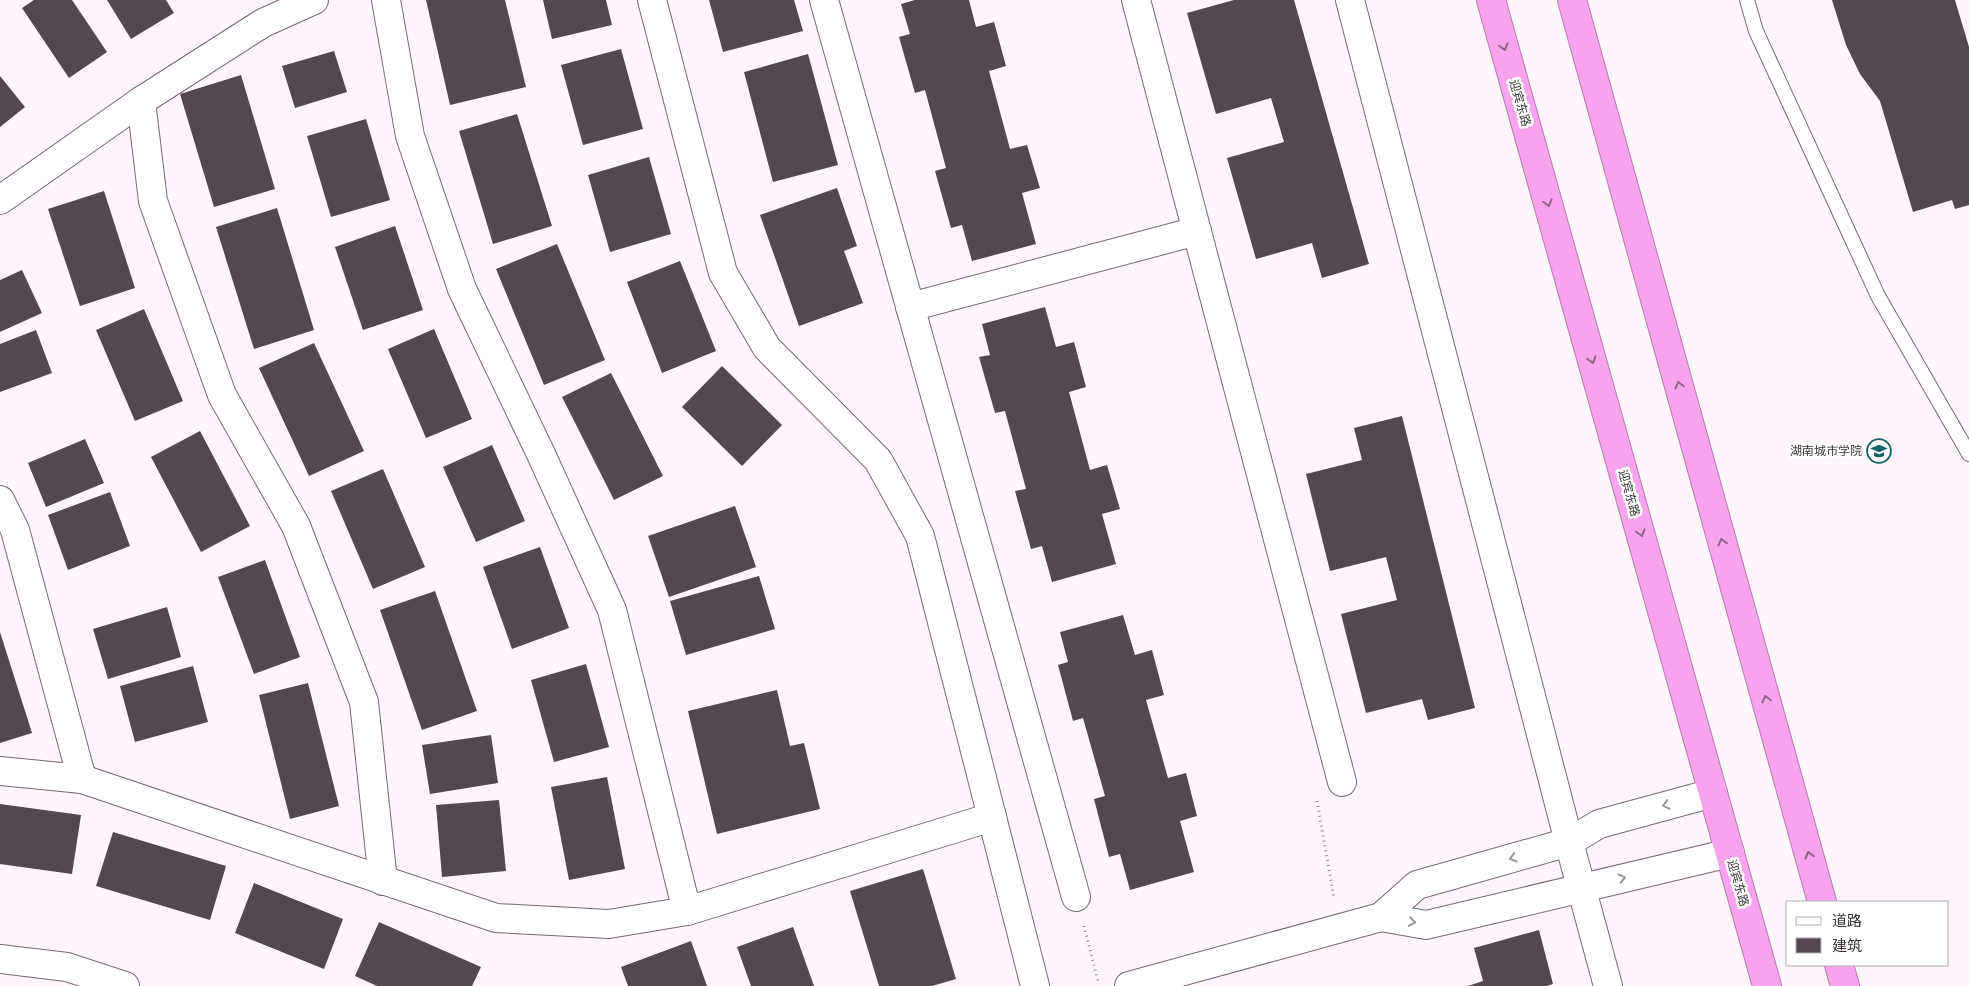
<svg xmlns="http://www.w3.org/2000/svg" width="1969" height="986" font-family="Raleway,'Noto Sans SC',sans-serif">
	<style>
		.building { fill: #534751 }
		.lines { fill: none; stroke-linecap: round; stroke-linejoin: round }
		.lane-casing { stroke: #766973; stroke-width: 16 }
		.street-casing { stroke: #766973; stroke-width: 30 }
		.highway-casing { stroke: #b47cad; stroke-width: 30 }
		.path { stroke: #928b91; stroke-width: 3; stroke-dasharray: 1 4; stroke-linecap: butt }
		.lane { stroke: #fff; stroke-width: 14 }
		.street { stroke: #fff; stroke-width: 28 }
		.highway { stroke: #f7a4ec; stroke-width: 28 }
		.oneway { stroke: #8e6689 }
		.oneway2 { stroke: #9c999c }
		.labels { text-anchor: middle; dominant-baseline: central; stroke-width: 5; stroke-linejoin: round; paint-order: stroke }
		.street-label { font-size: 12px; fill: #393338; stroke: #fff }
		.poi-label { font-size: 12px; fill: #393338; stroke: #fff; text-anchor: end }
	</style>
	<rect width="100%" height="100%" fill="#fff5fd"/>
	<!-- building -->
	<g class="building">
		<path d="M 34,0 L 72,0 L 107,52 L 69,78 L 22,8 Z"/>
		<path d="M 107,0 L 166,0 L 174,13 L 131,39 Z"/>
		<path d="M 426,0 L 505,0 L 526,87 L 450,105 Z"/>
		<path d="M 543,0 L 606,0 L 612,25 L 552,39 Z"/>
		<path d="M 709,0 L 794,0 L 803,31 L 723,52 Z"/>
		<path d="M 915,0 L 969,0 L 976,27 L 994,22 L 1006,66 L 989,71 L 1010,149 L 1027,145 L 1040,188 L 1022,193 L 1036,244 L 972,261 L 962,225 L 951,228 L 935,171 L 946,168 L 925,90 L 915,93 L 899,37 L 910,34 L 901,4 Z"/>
		<path d="M 1234,0 L 1294,0 L 1369,264 L 1322,278 L 1312,243 L 1256,259 L 1227,158 L 1284,142 L 1271,98 L 1216,114 L 1187,13 Z"/>
		<path d="M 1832,0 L 1955,0 L 1969,47 L 1969,205 L 1955,209 L 1952,200 L 1913,212 L 1880,101 L 1860,74 L 1846,45 Z"/>
		<path d="M 621,49 L 643,129 L 583,145 L 561,65 Z"/>
		<path d="M 334,51 L 347,92 L 295,108 L 282,66 Z"/>
		<path d="M 808,54 L 838,165 L 773,182 L 744,72 Z"/>
		<path d="M 241,75 L 275,189 L 214,207 L 180,94 Z"/>
		<path d="M 0,76 L 25,107 L 0,127 Z"/>
		<path d="M 517,114 L 552,226 L 493,244 L 459,131 Z"/>
		<path d="M 366,119 L 390,200 L 331,217 L 307,136 Z"/>
		<path d="M 649,157 L 671,234 L 610,252 L 588,175 Z"/>
		<path d="M 837,188 L 857,246 L 844,251 L 863,303 L 799,326 L 760,215 Z"/>
		<path d="M 104,191 L 135,288 L 80,306 L 48,209 Z"/>
		<path d="M 277,208 L 314,330 L 254,349 L 216,227 Z"/>
		<path d="M 395,226 L 423,310 L 363,330 L 335,247 Z"/>
		<path d="M 557,244 L 605,360 L 544,385 L 496,269 Z"/>
		<path d="M 680,261 L 716,351 L 662,373 L 627,282 Z"/>
		<path d="M 22,270 L 42,313 L 0,332 L 0,280 Z"/>
		<path d="M 1045,307 L 1056,347 L 1074,342 L 1086,387 L 1069,392 L 1090,470 L 1107,465 L 1120,509 L 1102,514 L 1116,564 L 1052,582 L 1042,546 L 1031,549 L 1015,491 L 1026,489 L 1005,411 L 995,413 L 979,357 L 990,355 L 982,324 Z"/>
		<path d="M 144,309 L 183,401 L 135,421 L 96,330 Z"/>
		<path d="M 434,329 L 472,419 L 426,438 L 388,349 Z"/>
		<path d="M 36,330 L 52,373 L 0,392 L 0,344 Z"/>
		<path d="M 314,343 L 364,451 L 309,476 L 259,368 Z"/>
		<path d="M 722,366 L 782,425 L 742,466 L 682,407 Z"/>
		<path d="M 611,373 L 663,476 L 614,500 L 562,397 Z"/>
		<path d="M 1402,416 L 1475,708 L 1428,720 L 1422,699 L 1366,713 L 1341,614 L 1397,600 L 1386,557 L 1330,571 L 1306,474 L 1362,460 L 1354,428 Z"/>
		<path d="M 200,431 L 250,526 L 201,552 L 151,457 Z"/>
		<path d="M 85,439 L 104,483 L 46,507 L 28,463 Z"/>
		<path d="M 492,445 L 525,521 L 476,542 L 443,467 Z"/>
		<path d="M 383,469 L 425,567 L 373,589 L 331,491 Z"/>
		<path d="M 110,492 L 130,546 L 68,570 L 48,515 Z"/>
		<path d="M 735,506 L 756,567 L 669,597 L 648,536 Z"/>
		<path d="M 540,547 L 569,628 L 512,649 L 483,567 Z"/>
		<path d="M 265,560 L 300,657 L 254,674 L 218,577 Z"/>
		<path d="M 759,576 L 775,629 L 686,655 L 670,601 Z"/>
		<path d="M 435,591 L 477,711 L 422,730 L 380,610 Z"/>
		<path d="M 167,607 L 181,657 L 108,679 L 93,629 Z"/>
		<path d="M 1123,615 L 1135,655 L 1152,650 L 1164,695 L 1146,700 L 1168,778 L 1186,773 L 1197,816 L 1180,821 L 1194,872 L 1130,890 L 1120,854 L 1109,857 L 1094,799 L 1105,796 L 1083,718 L 1073,721 L 1058,665 L 1068,662 L 1060,632 Z"/>
		<path d="M 0,632 L 32,733 L 0,743 Z"/>
		<path d="M 586,664 L 609,747 L 554,762 L 531,680 Z"/>
		<path d="M 193,666 L 208,722 L 135,742 L 120,686 Z"/>
		<path d="M 308,683 L 339,806 L 290,819 L 259,695 Z"/>
		<path d="M 777,690 L 790,746 L 804,743 L 820,809 L 717,834 L 688,711 Z"/>
		<path d="M 491,735 L 498,783 L 430,794 L 422,745 Z"/>
		<path d="M 607,777 L 625,869 L 569,880 L 551,787 Z"/>
		<path d="M 499,800 L 506,871 L 442,877 L 436,805 Z"/>
		<path d="M 0,804 L 81,815 L 72,874 L 0,864 Z"/>
		<path d="M 113,832 L 226,866 L 210,920 L 96,886 Z"/>
		<path d="M 923,869 L 956,979 L 932,986 L 879,986 L 850,891 Z"/>
		<path d="M 254,883 L 343,919 L 324,969 L 235,933 Z"/>
		<path d="M 379,922 L 481,967 L 472,986 L 377,986 L 355,976 Z"/>
		<path d="M 793,927 L 814,986 L 751,986 L 737,947 Z"/>
		<path d="M 1539,930 L 1553,984 L 1547,986 L 1468,986 L 1483,981 L 1474,948 Z"/>
		<path d="M 691,941 L 707,986 L 628,986 L 621,967 Z"/>
	</g>
	<g class="lines">
		<!-- lane casing -->
		<g class="lane-casing">
			<path id="lane" d="M 1747,0 L 1756,31 L 1878,296 L 1969,454"/>
		</g>
		<!-- street casing -->
		<g class="street-casing">
			<g id="street">
				<path d="M 386,0 L 410,136 L 462,289 L 540,452 L 612,610 L 687,911"/>
				<path d="M 824,0 L 1076,897"/>
				<path d="M 1136,0 L 1342,782"/>
				<path d="M 1350,0 L 1569,842 L 1608,986"/>
				<path d="M 141,101 L 153,201 L 222,395 L 296,526 L 364,702 L 383,881"/>
				<path d="M 0,200 L 141,101 L 263,23 L 314,0"/>
				<path d="M 910,307 L 1197,231"/>
				<path d="M 0,500 L 15,530 L 82,779"/>
				<path d="M 0,771 L 82,779 L 496,918 L 609,924 L 687,911 L 992,817 L 920,536 L 878,460 L 767,348 L 723,273 L 652,0"/>
				<path d="M 1713,793 L 1599,824 L 1569,842 L 1417,885 L 1381,917 L 1426,925 L 1730,853"/>
				<path d="M 992,817 L 1035,986"/>
				<path d="M 0,959 L 67,967 L 125,986"/>
				<path d="M 1129,986 L 1381,917"/>
			</g>
		</g>
		<!-- highway casing -->
		<g class="highway-casing">
			<g id="highway">
				<path d="M 1491,0 L 1767,986"/>
				<path d="M 1572,0 L 1822,902"/>
				<path d="M 1839,965 L 1845,986"/>
			</g>
		</g>
		<!-- path -->
		<g class="path">
			<path d="M 1317,801 L 1334,898"/>
			<path d="M 1084,926 L 1098,981"/>
		</g>
		<!-- lane -->
		<use href="#lane" class="lane"/>
		<!-- street -->
		<use href="#street" class="street"/>
		<!-- highway -->
		<use href="#highway" class="highway"/>
	</g>
	<!-- one-way arrows -->
	<defs><path id="oneway-chevron" d="M-2-3.5L2.5 0L-2 3.5" fill="none" stroke-width="1.6" stroke-linecap="round" stroke-linejoin="round" transform="scale(1.25)"/></defs>
	<g class="oneway">
		<use href="#oneway-chevron" transform="translate(1504 47) rotate(74)"/>
		<use href="#oneway-chevron" transform="translate(1548 203) rotate(74)"/>
		<use href="#oneway-chevron" transform="translate(1592 360) rotate(74)"/>
		<use href="#oneway-chevron" transform="translate(1679 385) rotate(-105)"/>
		<use href="#oneway-chevron" transform="translate(1641 533) rotate(74)"/>
		<use href="#oneway-chevron" transform="translate(1722 542) rotate(-105)"/>
		<use href="#oneway-chevron" transform="translate(1766 699) rotate(-105)"/>
		<use href="#oneway-chevron" transform="translate(1809 855) rotate(-105)"/>
	</g>
	<g class="oneway2">
		<use href="#oneway-chevron" transform="translate(1666 805) rotate(165)"/>
		<use href="#oneway-chevron" transform="translate(1513 858) rotate(164)"/>
		<use href="#oneway-chevron" transform="translate(1622 878) rotate(-13)"/>
		<use href="#oneway-chevron" transform="translate(1412 922) rotate(10)"/>
	</g>
	<!-- icons -->
	<defs>
		<g id="university-ring" transform="scale(1.25)"><circle r="9.5" fill="#fff" stroke="#156469" stroke-width="1.5"/><path d="M0-5L7-2L0 1L-7-2ZM-4 1L0 2.5L4 1V4Q0 6-4 4Z" fill="#156469"/></g>
	</defs>
	<g fill-rule="evenodd">
		<use href="#university-ring" x="1879" y="451"/>
	</g>
	<g class="labels">
		<!-- street labels -->
		<g class="street-label">
			<text transform="translate(1520 103) rotate(74)">迎宾东路</text>
			<text transform="translate(1629 493) rotate(74)">迎宾东路</text>
			<text transform="translate(1738 883) rotate(74)">迎宾东路</text>
		</g>
		<!-- poi labels -->
		<g class="poi-label">
			<text x="1862" y="451">湖南城市学院</text>
		</g>
	</g>
	<!-- legend -->
	<rect x="1786" y="901" width="162" height="65" fill="#ffffff" stroke="#b0adaf"/>
	<rect x="1796" y="917" width="25" height="8" fill="#ffffff" stroke="#b0adaf"/>
	<text x="1832" y="926" font-size="15" fill="#393338">道路</text>
	<rect x="1796" y="938" width="25" height="15" fill="#534751" stroke="#b0adaf"/>
	<text x="1832" y="951" font-size="15" fill="#393338">建筑</text>
</svg>
